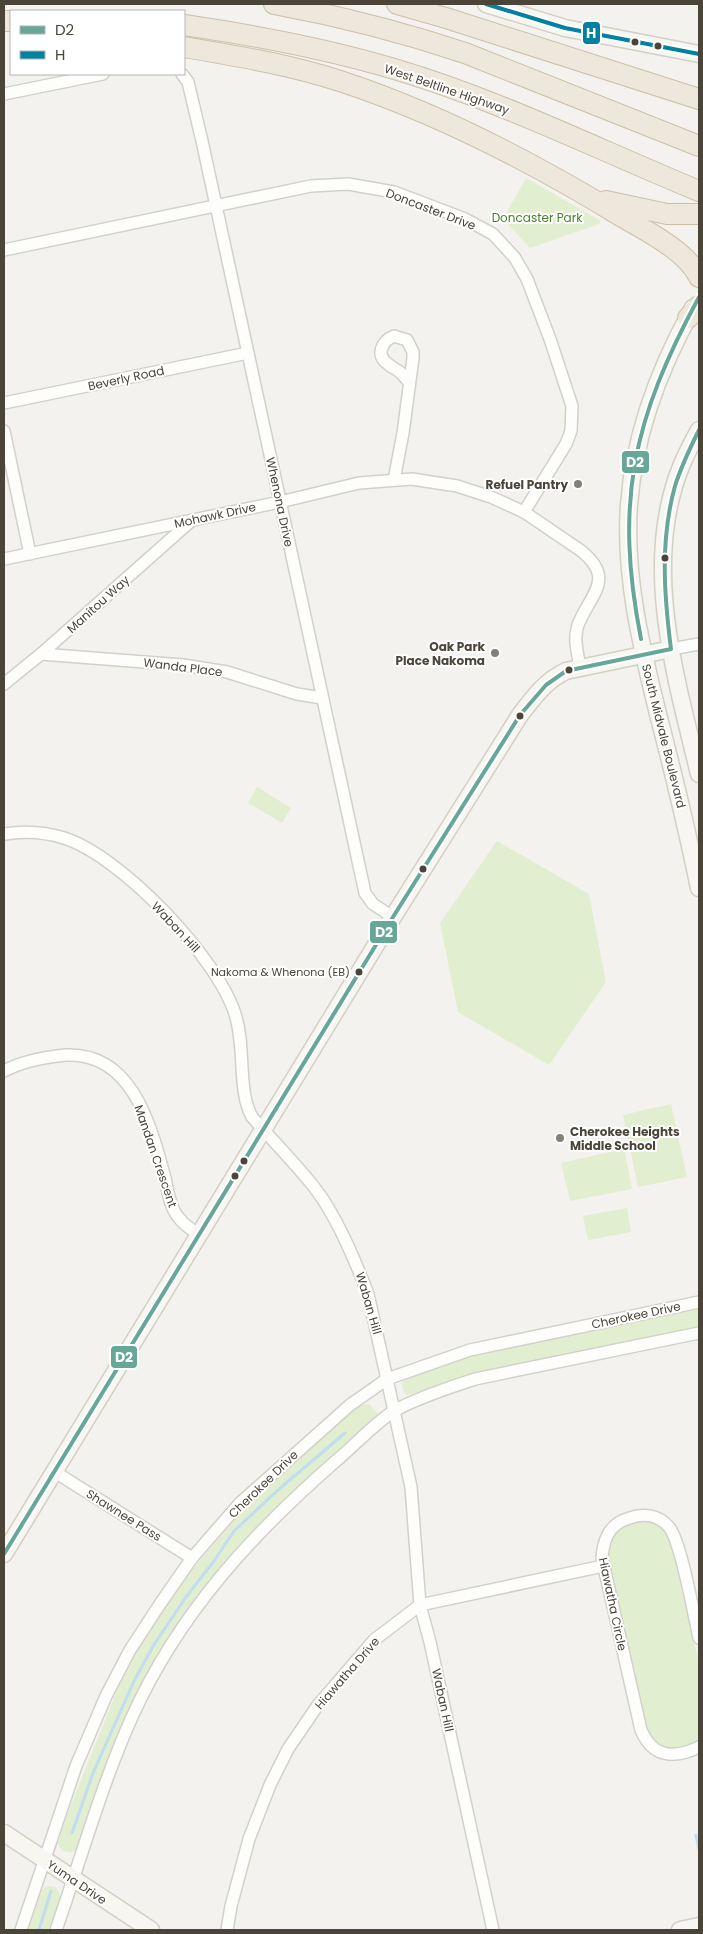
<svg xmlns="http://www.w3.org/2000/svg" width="703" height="1934" font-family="Poppins,sans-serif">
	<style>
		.green { fill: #e1eecf }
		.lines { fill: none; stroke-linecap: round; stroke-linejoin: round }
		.stream { stroke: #c0ddf1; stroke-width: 3 }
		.street-casing { stroke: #d2d0cb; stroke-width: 14 }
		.secondary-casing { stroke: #d3cfc5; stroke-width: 19 }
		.highway-casing { stroke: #ccbfa9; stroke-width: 22 }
		.street { stroke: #fdfdfc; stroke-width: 11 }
		.secondary { stroke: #f7f6f1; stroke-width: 16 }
		.highway { stroke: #ede8db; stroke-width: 20 }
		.bus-1-casing { stroke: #fff; stroke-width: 8 }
		.bus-2-casing { stroke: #fff; stroke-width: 8 }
		.bus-1 { stroke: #67a797; stroke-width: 4 }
		.bus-2 { stroke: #0381a1; stroke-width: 4 }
		.bus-dot { fill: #4b4439; stroke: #fff; stroke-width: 2 }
		.poi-dot { fill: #868178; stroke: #fff; stroke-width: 2 }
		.labels { text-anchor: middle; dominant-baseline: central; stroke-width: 4; stroke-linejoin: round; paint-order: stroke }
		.bus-label { font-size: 11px; fill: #4b4439; stroke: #fff; text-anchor: end }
		.street-label { font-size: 12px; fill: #4b4439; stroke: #fff }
		.park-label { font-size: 12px; fill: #4a7f2a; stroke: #fff }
		.poi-label { font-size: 12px; font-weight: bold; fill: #4b4439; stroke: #fff; text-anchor: end }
		.line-badge { stroke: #fff; stroke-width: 2 }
		.badge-label { font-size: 14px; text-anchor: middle; font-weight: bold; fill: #fff }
	</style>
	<rect width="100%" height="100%" fill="#f4f2ee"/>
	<!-- green -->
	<g class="green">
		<path d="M 526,178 L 601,221 L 599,224 L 530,248 L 503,219 Z"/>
		<path d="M 257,787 L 291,808 L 282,823 L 248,803 Z"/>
		<path d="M 497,841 L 589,894 L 606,982 L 549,1065 L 458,1012 L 440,923 Z"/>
		<path d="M 671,1104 L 687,1177 L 638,1187 L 623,1115 Z"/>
		<path d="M 624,1149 L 632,1189 L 570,1201 L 561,1163 Z"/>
		<path d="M 627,1208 L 631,1232 L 588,1240 L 583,1216 Z"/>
		<path d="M 699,1309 L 699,1329 L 407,1395 C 399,1387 401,1380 410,1374 L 477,1355 Z"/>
		<path d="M 369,1404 L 378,1413 L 374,1421 L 264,1522 L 167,1646 L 80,1847 C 73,1853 70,1853 61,1850 L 58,1843 L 65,1820 L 117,1690 L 138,1650 L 163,1609 L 193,1569 L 243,1509 L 357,1406 Z"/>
		<path d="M 645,1520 L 660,1525 L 669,1537 L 699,1663 L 699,1740 C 680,1756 656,1751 647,1728 L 607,1558 C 611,1534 620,1522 645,1520 Z"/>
		<path d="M 48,1886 L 55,1887 C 67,1899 56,1916 51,1930 L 28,1930 L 42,1890 Z"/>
	</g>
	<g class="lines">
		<!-- stream -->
		<g class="stream">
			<path d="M 72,1833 L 93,1773 L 135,1679 L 155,1643 L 186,1597 L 214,1561 L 234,1531 L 278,1490 L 345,1433"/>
			<path d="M 696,1835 L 699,1849"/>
			<path d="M 39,1930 L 51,1891"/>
		</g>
		<!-- street casing -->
		<g class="street-casing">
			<g id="street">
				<path d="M 182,74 L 188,82 L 202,141 L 365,893 L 373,904 L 393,917"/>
				<path d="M 4,94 L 103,74"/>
				<path d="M 4,250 L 311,186 L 348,184 L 394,192 L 465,219 L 493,234 L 515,258 L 527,279 L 550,339 L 572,406 L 571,431 L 566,444 L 524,512"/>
				<path d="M 4,403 L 248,353"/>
				<path d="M 4,431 L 30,554"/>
				<path d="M 394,480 L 403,433 L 413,358 L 413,352 L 407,340 L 394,336 C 382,341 375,355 388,364 C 392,368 397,369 401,373 C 404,376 407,379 409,383"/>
				<path d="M 4,559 L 280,502 L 359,483 L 412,479 L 457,486 L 491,497 L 524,512 L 580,550 C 617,579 590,594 578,625 C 573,639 578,654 580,668"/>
				<path d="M 671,649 L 699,644"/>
				<path d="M 41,654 L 183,665 L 227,672 L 297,694 L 322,698"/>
				<path d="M 4,684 L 41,654 L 191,521"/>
				<path d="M 4,834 C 23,831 45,832 64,838 C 121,856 217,957 235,1014 C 246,1047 237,1090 252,1117 C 273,1141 295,1163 314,1187 C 337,1216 355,1260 368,1294 L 411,1487 L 420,1605 L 430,1642 L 493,1930"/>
				<path d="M 4,1071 C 23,1061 44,1057 66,1055 C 133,1052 151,1127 165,1178 C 168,1191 170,1208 179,1218 C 184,1225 192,1230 199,1235"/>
				<path d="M 55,1472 L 192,1558"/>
				<path d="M 699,1638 C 694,1616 681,1541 669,1527 C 658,1514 642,1513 627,1519 C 609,1524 603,1542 602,1558 L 641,1730 C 653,1758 674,1759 699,1747"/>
				<path d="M 21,1930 L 76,1766 L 106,1696 L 130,1650 L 160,1604 L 192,1558 L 240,1503 L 350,1405 L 387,1379 L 470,1350 L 699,1302"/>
				<path d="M 56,1930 C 81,1859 101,1786 132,1717 C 179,1613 252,1534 337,1460 C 354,1446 376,1422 394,1411 C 416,1398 451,1387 475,1379 L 699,1333"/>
				<path d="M 227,1930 L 231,1906 L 249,1839 L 270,1785 L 288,1749 L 318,1705 L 374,1640 L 420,1605 L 603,1566"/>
			</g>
		</g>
		<!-- secondary casing -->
		<g class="secondary-casing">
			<g id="secondary">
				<path d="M 486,4 L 565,28 L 699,54"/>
				<path d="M 693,308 C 660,367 634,436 629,505 C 624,576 641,645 658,714 C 673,772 687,829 699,888"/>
				<path d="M 699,430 C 693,441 687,452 682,464 C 641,563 675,674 699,774"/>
				<path d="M 4,1554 L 393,917 L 520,715 C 534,697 545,681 566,671 L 671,649"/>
				<path d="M 4,1833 L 151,1930"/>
				<path d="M 680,1930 L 699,1926"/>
			</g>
		</g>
		<!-- highway casing -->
		<g class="highway-casing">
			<g id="highway">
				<path d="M 274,4 C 339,16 402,32 465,53 L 699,146"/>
				<path d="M 397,4 L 446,18 L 699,99"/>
				<path d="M 4,21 L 11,21"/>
				<path d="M 184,25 C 253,35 323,48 391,68 C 497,99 597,149 699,191"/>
				<path d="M 184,47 C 237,56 292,65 343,82 C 440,114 532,162 619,215 C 644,230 686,250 699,277"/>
				<path d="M 606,201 L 667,214 L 699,214"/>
				<path d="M 688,318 L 699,306"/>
			</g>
		</g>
		<!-- street -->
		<use href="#street" class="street"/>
		<!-- secondary -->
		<use href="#secondary" class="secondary"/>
		<!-- highway -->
		<use href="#highway" class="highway"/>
		<!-- bus-1 casing -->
		<g class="bus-1-casing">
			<g id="bus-1">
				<path d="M 641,639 C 614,502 633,419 699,297"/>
				<path d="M 4,1554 L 393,917 L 520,715 L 546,685 L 566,671 L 671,649 C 664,594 660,540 675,486 C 681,467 690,448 699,430"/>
			</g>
		</g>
		<!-- bus-2 casing -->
		<g class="bus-2-casing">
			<path id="bus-2" d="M 486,4 L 565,28 L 699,54"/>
		</g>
		<!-- bus-1 -->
		<use href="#bus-1" class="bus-1"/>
		<!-- bus-2 -->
		<use href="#bus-2" class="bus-2"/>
	</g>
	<!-- markers -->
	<g class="bus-dot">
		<circle cx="635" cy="42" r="4.5"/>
		<circle cx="658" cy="46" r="4.5"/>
		<circle cx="665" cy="558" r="4.5"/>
		<circle cx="569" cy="670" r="4.5"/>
		<circle cx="520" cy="716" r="4.5"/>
		<circle cx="423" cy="869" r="4.5"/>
		<circle cx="359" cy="972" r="4.5"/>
		<circle cx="244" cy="1161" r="4.5"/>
		<circle cx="235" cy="1176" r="4.5"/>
	</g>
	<g class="poi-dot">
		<circle cx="578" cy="484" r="5"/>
		<circle cx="495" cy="653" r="5"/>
		<circle cx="560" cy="1138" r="5"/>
	</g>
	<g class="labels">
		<!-- bus labels -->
		<g class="bus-label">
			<text x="350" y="972">Nakoma &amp; Whenona (EB)</text>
		</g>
		<!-- street labels -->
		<g class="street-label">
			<text transform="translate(447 89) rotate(19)">West Beltline Highway</text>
			<text transform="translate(431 209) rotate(21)">Doncaster Drive</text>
			<text transform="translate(126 378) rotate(-12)">Beverly Road</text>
			<text transform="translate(280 502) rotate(78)">Whenona Drive</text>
			<text transform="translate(215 515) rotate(-12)">Mohawk Drive</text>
			<text transform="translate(98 604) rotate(-42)">Manitou Way</text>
			<text transform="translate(183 667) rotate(7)">Wanda Place</text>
			<text transform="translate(664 736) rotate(76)">South Midvale Boulevard</text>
			<text transform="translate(176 927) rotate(47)">Waban Hill</text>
			<text transform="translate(156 1156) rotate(71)">Mandan Crescent</text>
			<text transform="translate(369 1303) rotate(74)">Waban Hill</text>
			<text transform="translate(636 1315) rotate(-12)">Cherokee Drive</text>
			<text transform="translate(263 1484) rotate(-44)">Cherokee Drive</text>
			<text transform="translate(124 1515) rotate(32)">Shawnee Pass</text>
			<text transform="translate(613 1604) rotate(78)">Hiawatha Circle</text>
			<text transform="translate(347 1673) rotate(-49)">Hiawatha Drive</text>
			<text transform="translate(443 1700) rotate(78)">Waban Hill</text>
			<text transform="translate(77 1882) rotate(34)">Yuma Drive</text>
		</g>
		<!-- park labels -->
		<g class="park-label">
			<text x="537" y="217">Doncaster Park</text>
		</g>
		<!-- poi labels -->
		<g class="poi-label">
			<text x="568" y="484">Refuel Pantry</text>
			<text x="485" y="646">Oak Park<tspan x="485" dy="14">Place Nakoma</tspan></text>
			<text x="570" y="1131" text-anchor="start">Cherokee Heights<tspan x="570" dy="14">Middle School</tspan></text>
		</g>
	</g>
	<g class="line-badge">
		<rect x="582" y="21" width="19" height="24" rx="5" fill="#0381a1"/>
		<rect x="621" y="450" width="29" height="24" rx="5" fill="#67a797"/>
		<rect x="369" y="920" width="29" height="24" rx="5" fill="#67a797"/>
		<rect x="110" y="1345" width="28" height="24" rx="5" fill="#67a797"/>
	</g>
	<g class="badge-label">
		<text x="591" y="38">H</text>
		<text x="635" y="467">D2</text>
		<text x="384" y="937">D2</text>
		<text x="124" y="1362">D2</text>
	</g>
	<!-- border -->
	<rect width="703" height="1934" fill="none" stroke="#4b4439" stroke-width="10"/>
	<!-- legend -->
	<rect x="10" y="10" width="175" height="65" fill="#ffffff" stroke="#b7b4b0"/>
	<rect x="20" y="26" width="25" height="8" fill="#67a797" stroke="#b7b4b0"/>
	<text x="55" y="35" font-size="15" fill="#4b4439">D2</text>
	<rect x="20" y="51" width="25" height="8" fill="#0381a1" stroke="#b7b4b0"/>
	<text x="55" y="60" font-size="15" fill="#4b4439">H</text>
</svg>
